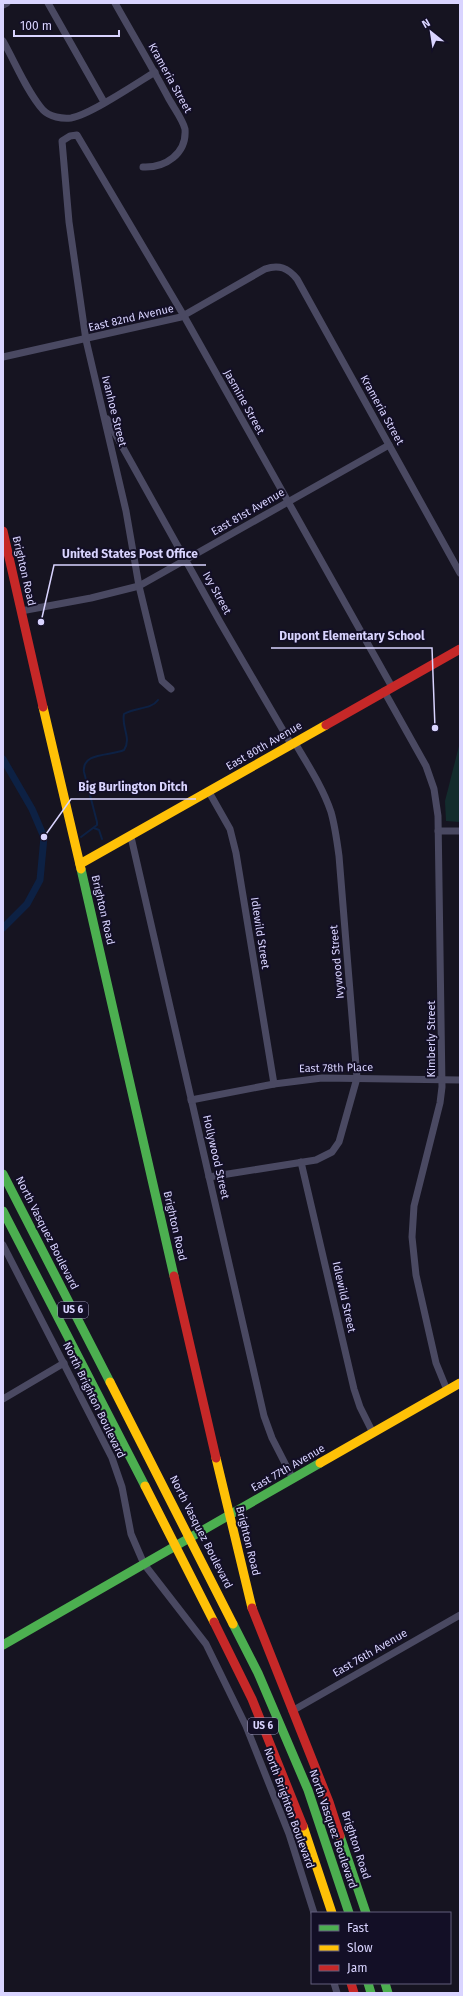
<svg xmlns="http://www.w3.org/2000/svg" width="463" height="1996" font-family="'Fira Sans',sans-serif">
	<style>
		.green { fill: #132c2d }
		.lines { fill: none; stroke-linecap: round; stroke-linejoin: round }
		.stream { stroke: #0d2144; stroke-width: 2 }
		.canal { stroke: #0d2144; stroke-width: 7 }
		.street { stroke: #4a4962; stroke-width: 7 }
		.fast { stroke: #4caf50; stroke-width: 9 }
		.slow { stroke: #ffc107; stroke-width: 9 }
		.jam { stroke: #c62828; stroke-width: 9 }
		.labels { text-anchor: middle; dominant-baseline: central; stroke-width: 4; stroke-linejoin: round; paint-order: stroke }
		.shield { fill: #130f26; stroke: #9e99be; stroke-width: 1 }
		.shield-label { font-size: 10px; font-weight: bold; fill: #d9d4ff }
		.street-label { font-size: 11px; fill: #d9d4ff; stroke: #130f26 }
		.leader { fill: none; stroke: #d9d4ff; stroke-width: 1.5 }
		.callout-dot { fill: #d9d4ff; stroke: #130f26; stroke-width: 1.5 }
		.callout-label { font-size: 12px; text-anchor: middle; font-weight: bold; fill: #d9d4ff; stroke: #130f26; stroke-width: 4; stroke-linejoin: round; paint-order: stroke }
	</style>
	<rect width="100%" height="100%" fill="#161421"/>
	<!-- green -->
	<path class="green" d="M 459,746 L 460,822 L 446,821 L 445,801 Z"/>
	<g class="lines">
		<!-- stream -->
		<g class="stream">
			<path d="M 94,828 L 99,830 L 102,839"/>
			<path d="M 81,837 L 97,825 L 97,822 L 84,772 C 81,752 111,756 124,750 C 132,738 121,727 124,714 C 135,707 151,710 158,700"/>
		</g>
		<!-- canal -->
		<path class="canal" d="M 3,759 L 32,809 L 44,837 L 40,880 L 27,904 L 3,928"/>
		<!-- street -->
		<g class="street">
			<path d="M 48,3 L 104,102"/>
			<path d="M 115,3 C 133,35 152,67 169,99 C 174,108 183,120 185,129 C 187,154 165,168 143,167"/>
			<path d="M 3,5 L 7,3"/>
			<path d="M 3,41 C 15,62 27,92 43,110 C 50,117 62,119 71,118 C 90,115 137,83 155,72"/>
			<path d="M 3,357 L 181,317 L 265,269 C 279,264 288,268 297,279 L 460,573"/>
			<path d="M 107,419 L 220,622 L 291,744"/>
			<path d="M 21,611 L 91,598 L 139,586 L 389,445"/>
			<path d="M 171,689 L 162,681 L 139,586 L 126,511 L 86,340 L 69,222 L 62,141 L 70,136 L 77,135 L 184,316 L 392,687"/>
			<path d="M 384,691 L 426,766 L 434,789 L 438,816 L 442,1087 L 440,1103 L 414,1206 L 412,1237 L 416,1275 L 436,1363 L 447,1390"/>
			<path d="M 209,792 L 230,829 L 236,853 L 274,1084"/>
			<path d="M 438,831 L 460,831"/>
			<path d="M 131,837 L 264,1416 L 272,1438 L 293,1479"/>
			<path d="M 191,1100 L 274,1084 L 322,1078 L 460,1080"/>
			<path d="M 301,1162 L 354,1389 L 360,1407 L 373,1433"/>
			<path d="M 209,1177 L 316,1160 L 332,1152 L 339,1142 L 357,1078 L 339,856 C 337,841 335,826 331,812 C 323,788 308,765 295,743"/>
			<path d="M 3,1245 L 112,1458 L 122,1487 L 131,1534 L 144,1564 L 206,1644 L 246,1726 L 289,1834 L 314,1913"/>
			<path d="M 3,1399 L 64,1363"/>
			<path d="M 292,1711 L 460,1615"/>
			<path d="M 334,1983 L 337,1993"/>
		</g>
		<!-- fast -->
		<g class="fast">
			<path d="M 81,869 L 174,1276"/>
			<path d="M 3,1174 L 110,1382"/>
			<path d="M 3,1211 L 145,1486"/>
			<path d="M 233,1624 L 258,1673 L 308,1790 L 349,1913"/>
			<path d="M 3,1645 L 320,1463"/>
			<path d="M 340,1836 L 366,1913"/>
			<path d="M 368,1983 L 371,1993"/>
			<path d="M 385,1983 L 388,1993"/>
		</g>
		<!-- slow -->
		<g class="slow">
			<path d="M 43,707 L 81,869"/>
			<path d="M 80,864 L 326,725"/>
			<path d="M 110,1382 L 233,1624"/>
			<path d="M 216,1458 L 252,1608"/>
			<path d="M 320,1463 L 460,1383"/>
			<path d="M 145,1486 L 214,1622"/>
			<path d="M 303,1826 L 332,1913"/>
		</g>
		<!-- jam -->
		<g class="jam">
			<path d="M 3,531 L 43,707"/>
			<path d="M 326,725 L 460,649"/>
			<path d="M 174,1276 L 216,1458"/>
			<path d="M 252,1608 L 329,1802 L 340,1836"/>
			<path d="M 214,1622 L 252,1699 L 303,1826"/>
			<path d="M 351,1983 L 354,1993"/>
		</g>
	</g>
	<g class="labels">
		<!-- shield labels -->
		<g class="shield">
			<rect x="58" y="1302" width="30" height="16" rx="3"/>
			<rect x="248" y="1718" width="30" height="16" rx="3"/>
		</g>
		<g class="shield-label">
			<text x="73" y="1310">US 6</text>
			<text x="263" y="1726">US 6</text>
		</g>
		<!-- street labels -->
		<g class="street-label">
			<text transform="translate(170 78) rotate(61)">Krameria Street</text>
			<text transform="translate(131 318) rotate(-13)">East 82nd Avenue</text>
			<text transform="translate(244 402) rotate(61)">Jasmine Street</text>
			<text transform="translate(382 410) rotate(61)">Krameria Street</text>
			<text transform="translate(114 411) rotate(76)">Ivanhoe Street</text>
			<text transform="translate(248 512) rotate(-30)">East 81st Avenue</text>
			<text transform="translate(24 571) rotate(77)">Brighton Road</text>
			<text transform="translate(217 593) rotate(61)">Ivy Street</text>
			<text transform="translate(264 746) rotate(-30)">East 80th Avenue</text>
			<text transform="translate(103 910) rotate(77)">Brighton Road</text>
			<text transform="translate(260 933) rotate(81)">Idlewild Street</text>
			<text transform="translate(337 962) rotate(-95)">Ivywood Street</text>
			<text transform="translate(431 1039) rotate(-90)">Kimberly Street</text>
			<text transform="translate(336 1068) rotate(-1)">East 78th Place</text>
			<text transform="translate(216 1157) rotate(77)">Hollywood Street</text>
			<text transform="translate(175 1226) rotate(77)">Brighton Road</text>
			<text transform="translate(47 1233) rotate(63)">North Vasquez Boulevard</text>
			<text transform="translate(344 1297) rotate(77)">Idlewild Street</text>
			<text transform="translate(94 1400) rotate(64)">North Brighton Boulevard</text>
			<text transform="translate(288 1468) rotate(-30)">East 77th Avenue</text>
			<text transform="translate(201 1532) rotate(63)">North Vasquez Boulevard</text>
			<text transform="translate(248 1541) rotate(76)">Brighton Road</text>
			<text transform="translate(370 1653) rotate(-30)">East 76th Avenue</text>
			<text transform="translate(289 1808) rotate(70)">North Brighton Boulevard</text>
			<text transform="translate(333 1829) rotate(71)">North Vasquez Boulevard</text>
			<text transform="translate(356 1845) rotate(72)">Brighton Road</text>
		</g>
	</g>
	<!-- callouts -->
	<path class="leader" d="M41 622L54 565H206M435 728L432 648H271M44 837L71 799H196"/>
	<g class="callout-dot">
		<circle cx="41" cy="622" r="4"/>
		<circle cx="435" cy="728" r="4"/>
		<circle cx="44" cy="837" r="4"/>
	</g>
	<g class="callout-label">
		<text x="130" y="558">United States Post Office</text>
		<text x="352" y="640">Dupont Elementary School</text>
		<text x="133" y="791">Big Burlington Ditch</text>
	</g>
	<!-- border -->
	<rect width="463" height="1996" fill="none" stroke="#d9d4ff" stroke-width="8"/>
	<!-- legend -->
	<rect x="311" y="1912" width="140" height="72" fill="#130f26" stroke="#625e7d"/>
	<rect x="319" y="1925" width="20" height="6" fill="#4caf50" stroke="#625e7d"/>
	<text x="347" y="1932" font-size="12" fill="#d9d4ff">Fast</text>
	<rect x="319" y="1945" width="20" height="6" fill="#ffc107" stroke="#625e7d"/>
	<text x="347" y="1952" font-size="12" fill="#d9d4ff">Slow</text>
	<rect x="319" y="1965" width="20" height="6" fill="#c62828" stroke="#625e7d"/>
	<text x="347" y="1972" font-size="12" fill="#d9d4ff">Jam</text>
	<!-- north arrow -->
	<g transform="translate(431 32) rotate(330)" stroke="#130f26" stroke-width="3" paint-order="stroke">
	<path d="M0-3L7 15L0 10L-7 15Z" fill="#d9d4ff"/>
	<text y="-6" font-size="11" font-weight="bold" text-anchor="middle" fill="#d9d4ff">N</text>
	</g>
	<!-- scale -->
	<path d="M14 30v6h105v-6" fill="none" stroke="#d9d4ff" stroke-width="2"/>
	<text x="20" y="30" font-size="12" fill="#d9d4ff" stroke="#130f26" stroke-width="3" paint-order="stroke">100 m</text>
</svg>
